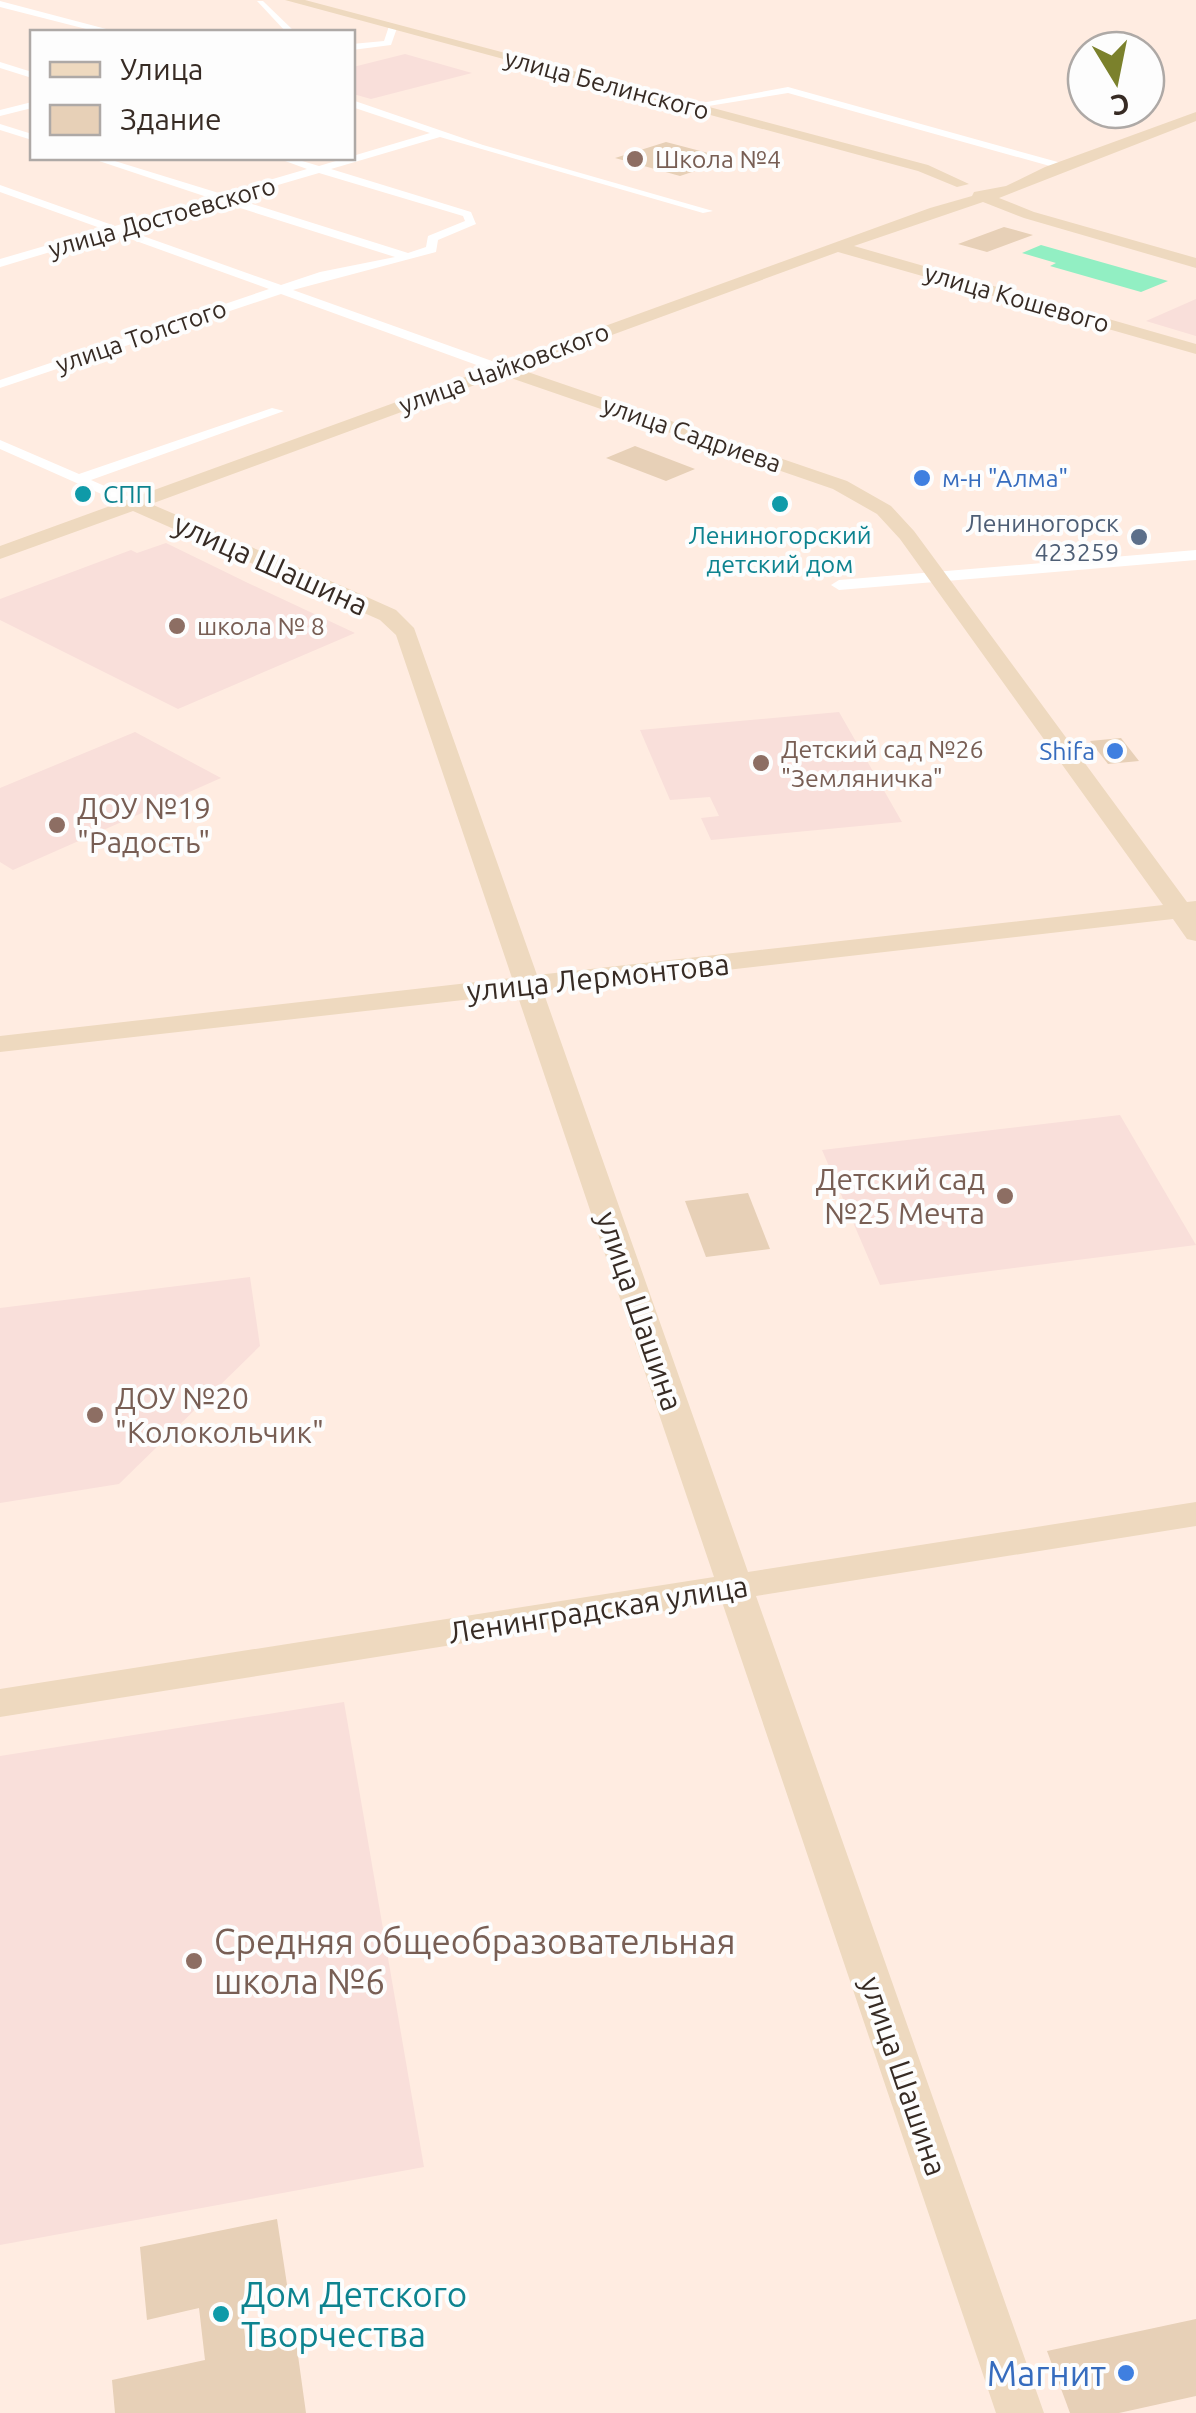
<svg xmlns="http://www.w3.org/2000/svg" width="1196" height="2413" font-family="Ubuntu,sans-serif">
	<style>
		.education { fill: #f9dfda }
		.green { fill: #92efc3 }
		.building { fill: #e7d0b7 }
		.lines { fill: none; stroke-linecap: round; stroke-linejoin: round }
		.street { fill: #fff; fill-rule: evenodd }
		.secondary { fill: #eed9bf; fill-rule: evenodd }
		.education-dot { fill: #8d6e63; stroke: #fdfdfd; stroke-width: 4 }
		.shop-dot { fill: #3f7fe0; stroke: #fdfdfd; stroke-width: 4 }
		.culture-dot { fill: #0f9aa8; stroke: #fdfdfd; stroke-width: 4 }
		.service-dot { fill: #5c6f8a; stroke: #fdfdfd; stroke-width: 4 }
		.labels { text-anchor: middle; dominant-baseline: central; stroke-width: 8; stroke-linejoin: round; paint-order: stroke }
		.far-street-label { font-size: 25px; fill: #372b24; stroke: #fdfdfd }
		.far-education-label { font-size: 25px; fill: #785e54; stroke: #fdfdfd; text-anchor: start }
		.far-shop-label { font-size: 25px; fill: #366cbe; stroke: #fdfdfd; text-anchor: start }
		.far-culture-label { font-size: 25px; fill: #0d838f; stroke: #fdfdfd; text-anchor: start }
		.far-service-label { font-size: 25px; fill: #4e5e75; stroke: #fdfdfd; text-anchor: end }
		.street-label { font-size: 30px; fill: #372b24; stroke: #fdfdfd }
		.education-label { font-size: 30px; fill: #785e54; stroke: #fdfdfd; text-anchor: start }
		.near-education-label { font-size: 35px; fill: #785e54; stroke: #fdfdfd; text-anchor: start }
		.near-culture-label { font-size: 35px; fill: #0d838f; stroke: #fdfdfd; text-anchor: start }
		.near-shop-label { font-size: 35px; fill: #366cbe; stroke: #fdfdfd; text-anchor: end }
	</style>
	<rect width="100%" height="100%" fill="#ffece1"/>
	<!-- education -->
	<g class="education">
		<path d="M 405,54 L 472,73 L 371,99 L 353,94 L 353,67 Z"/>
		<path d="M 1196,299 L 1196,336 L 1146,321 Z"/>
		<path d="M 166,543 L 250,584 L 355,633 L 178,709 L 0,620 L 0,599 L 131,550 L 137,553 Z"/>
		<path d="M 839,712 L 902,822 L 711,840 L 701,818 L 719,816 L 710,797 L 670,800 L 640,730 Z"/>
		<path d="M 135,732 L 221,778 L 13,870 L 0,862 L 0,788 Z"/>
		<path d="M 1120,1115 L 1196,1245 L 880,1285 L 822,1150 Z"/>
		<path d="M 250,1277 L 260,1346 L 119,1484 L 0,1503 L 0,1308 Z"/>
		<path d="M 344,1702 L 424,2167 L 0,2245 L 0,1756 Z"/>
	</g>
	<!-- green -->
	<path class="green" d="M 1041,245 L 1168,281 L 1141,292 L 1050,266 L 1056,263 L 1022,253 Z"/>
	<!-- building -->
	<g class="building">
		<path d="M 666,142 L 731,159 L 680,176 L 615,158 Z"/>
		<path d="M 1004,227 L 1033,235 L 987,252 L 958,244 Z"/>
		<path d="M 635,446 L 695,469 L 666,481 L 606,458 Z"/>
		<path d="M 1121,738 L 1139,761 L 1108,764 L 1090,741 Z"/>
		<path d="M 748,1193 L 770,1249 L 706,1257 L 685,1201 Z"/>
		<path d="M 277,2219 L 288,2291 L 240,2300 L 247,2351 L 296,2341 L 306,2413 L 115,2413 L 112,2380 L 205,2360 L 199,2308 L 147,2320 L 140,2247 Z"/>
		<path d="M 1196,2319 L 1196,2396 L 1119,2413 L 1070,2413 L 1047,2351 Z"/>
	</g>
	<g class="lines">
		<!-- street -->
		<g class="street">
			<path d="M 0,1 L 110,30 L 112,32 L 98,32 L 0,7 Z"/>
			<path d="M 257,1 L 263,1 L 295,32 L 286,32 Z"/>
			<path d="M 389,26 L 397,28 L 391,45 L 352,50 L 352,44 L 384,41 Z"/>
			<path d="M 0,62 L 32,72 L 32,78 L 0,68 Z"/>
			<path d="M 788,87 L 1065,164 L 1066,166 L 1057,168 L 788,93 L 690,109 L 685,106 Z"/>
			<path d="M 352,100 L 483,145 L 713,211 L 703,213 L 440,137 L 331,169 L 471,212 L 476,224 L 438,240 L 436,252 L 293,290 L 506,366 L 506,372 L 496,372 L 281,294 L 0,388 L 0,380 L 269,289 L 114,233 L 0,267 L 0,259 L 103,229 L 0,192 L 0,185 L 115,226 L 210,198 L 90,158 L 105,158 L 222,194 L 307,169 L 277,158 L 292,158 L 319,166 L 430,133 L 352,107 ZM 319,173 L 463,216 L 465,221 L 428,236 L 426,247 L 408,253 L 233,198 ZM 221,202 L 395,257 L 320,272 L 281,285 L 126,230 Z"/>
			<path d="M 32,102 L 32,108 L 0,116 L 0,110 Z"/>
			<path d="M 0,124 L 32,134 L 32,140 L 0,130 Z"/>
			<path d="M 272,408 L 284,411 L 91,480 L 138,501 L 138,507 L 133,508 L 0,449 L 0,440 L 79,474 Z"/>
			<path d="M 1196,550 L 1196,560 L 839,590 L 831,585 L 839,580 Z"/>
		</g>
		<!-- secondary -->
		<g class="secondary">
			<path d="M 285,0 L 305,0 L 928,165 L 969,184 L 957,187 L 918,171 Z"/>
			<path d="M 1196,112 L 1196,121 L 999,198 L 1034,212 L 1196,258 L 1196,268 L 1024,218 L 983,202 L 854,246 L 1196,344 L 1196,354 L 838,252 L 519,369 L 847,481 L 891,506 L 914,531 L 1187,902 L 1196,901 L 1196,941 L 1187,939 L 1173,919 L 543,991 L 748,1572 L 1196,1502 L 1196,1526 L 756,1596 L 1044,2413 L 996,2413 L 722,1602 L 0,1717 L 0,1689 L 714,1577 L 517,994 L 0,1052 L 0,1036 L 512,978 L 396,635 L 380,620 L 133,511 L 0,559 L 0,546 L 930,208 L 972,196 L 974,192 L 1006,186 L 1045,167 ZM 502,375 L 833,489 L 877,514 L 900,539 L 1163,905 L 537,975 L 414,628 L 396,610 L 349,589 L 151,504 Z"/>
		</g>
	</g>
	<!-- markers -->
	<g class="education-dot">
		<circle cx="635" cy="159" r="10"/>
		<circle cx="177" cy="626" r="10"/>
		<circle cx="761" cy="763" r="10"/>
		<circle cx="57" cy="825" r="10"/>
		<circle cx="1005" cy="1196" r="10"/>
		<circle cx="95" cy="1415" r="10"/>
		<circle cx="194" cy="1961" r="10"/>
	</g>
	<g class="shop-dot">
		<circle cx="922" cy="478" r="10"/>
		<circle cx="1115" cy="751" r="10"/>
		<circle cx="1126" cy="2373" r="10"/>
	</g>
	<g class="culture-dot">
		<circle cx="83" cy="494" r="10"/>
		<circle cx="780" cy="504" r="10"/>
		<circle cx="221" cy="2314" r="10"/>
	</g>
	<circle class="service-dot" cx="1139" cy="537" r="10"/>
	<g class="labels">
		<!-- far-street labels -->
		<g class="far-street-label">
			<text transform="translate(607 84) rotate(15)">улица Белинского</text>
			<text transform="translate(162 217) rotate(-16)">улица Достоевского</text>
			<text transform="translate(1017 298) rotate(16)">улица Кошевого</text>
			<text transform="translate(141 336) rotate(-19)">улица Толстого</text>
			<text transform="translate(504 368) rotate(-20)">улица Чайковского</text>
			<text transform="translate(692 434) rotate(19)">улица Садриева</text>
		</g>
		<!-- far-education labels -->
		<g class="far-education-label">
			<text x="655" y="159">Школа №4</text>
			<text x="197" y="626">школа № 8</text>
			<text x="781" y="749">Детский сад №26<tspan x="781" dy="29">"Земляничка"</tspan></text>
		</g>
		<!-- far-shop labels -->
		<g class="far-shop-label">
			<text x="942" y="478">м-н "Алма"</text>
			<text x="1095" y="751" text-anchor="end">Shifa</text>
		</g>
		<!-- far-culture labels -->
		<g class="far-culture-label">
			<text x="103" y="494">СПП</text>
			<text x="780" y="535" text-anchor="middle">Лениногорский<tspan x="780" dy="29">детский дом</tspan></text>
		</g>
		<!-- far-service labels -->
		<g class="far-service-label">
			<text x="1119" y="523">Лениногорск<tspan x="1119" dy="29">423259</tspan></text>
		</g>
		<!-- street labels -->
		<g class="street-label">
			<text transform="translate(271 564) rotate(24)">улица Шашина</text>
			<text transform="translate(598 977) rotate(-6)">улица Лермонтова</text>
			<text transform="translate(640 1311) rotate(71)">улица Шашина</text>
			<text transform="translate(598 1609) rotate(-9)">Ленинградская улица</text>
			<text transform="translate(904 2076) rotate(71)">улица Шашина</text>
		</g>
		<!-- education labels -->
		<g class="education-label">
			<text x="77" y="808">ДОУ №19<tspan x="77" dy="34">"Радость"</tspan></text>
			<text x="985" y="1179" text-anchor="end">Детский сад<tspan x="985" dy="34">№25 Мечта</tspan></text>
			<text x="115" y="1398">ДОУ №20<tspan x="115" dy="34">"Колокольчик"</tspan></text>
		</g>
		<!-- near-education labels -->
		<g class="near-education-label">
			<text x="214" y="1941">Средняя общеобразовательная<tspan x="214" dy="40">школа №6</tspan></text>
		</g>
		<!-- near-culture labels -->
		<g class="near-culture-label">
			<text x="241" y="2294">Дом Детского<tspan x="241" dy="40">Творчества</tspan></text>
		</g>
		<!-- near-shop labels -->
		<g class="near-shop-label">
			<text x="1106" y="2373">Магнит</text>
		</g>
	</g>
	<!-- legend -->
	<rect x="30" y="30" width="325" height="130" fill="#fdfdfd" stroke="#aea9a6" stroke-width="2.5"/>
	<rect x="50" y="62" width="50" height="15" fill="#eed9bf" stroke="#aea9a6" stroke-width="2.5"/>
	<text x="120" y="80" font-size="30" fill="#372b24">Улица</text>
	<rect x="50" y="105" width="50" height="30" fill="#e7d0b7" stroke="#aea9a6" stroke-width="2.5"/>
	<text x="120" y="130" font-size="30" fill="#372b24">Здание</text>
	<!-- north arrow -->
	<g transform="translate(1116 80) rotate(170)"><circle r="48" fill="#fdfdfd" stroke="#aea9a6" stroke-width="2.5"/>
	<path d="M0-8L18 38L0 25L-18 38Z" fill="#7b812c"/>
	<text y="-15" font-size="28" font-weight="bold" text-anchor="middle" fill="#372b24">С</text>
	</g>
</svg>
